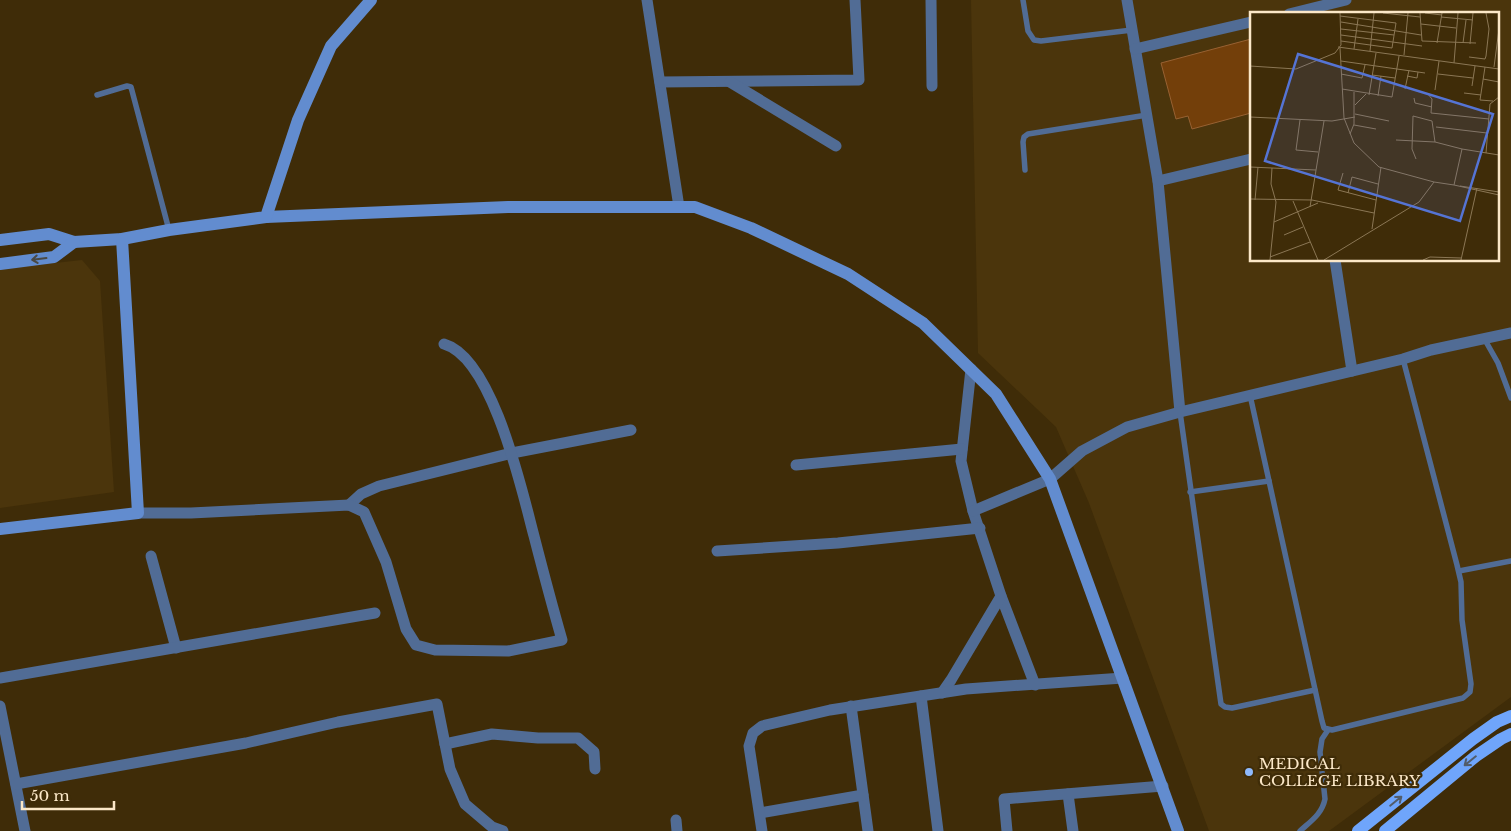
<svg xmlns="http://www.w3.org/2000/svg" width="1511" height="831" font-family="'Libre Baskerville',serif">
	<style>
		.built { fill: #4b350c; fill-rule: evenodd }
		.building { fill: #733f0a; stroke: #986132 }
		.lines { fill: none; stroke-linecap: round; stroke-linejoin: round }
		.lane { stroke: #516c95; stroke-width: 5.5 }
		.street { stroke: #516c95; stroke-width: 11 }
		.secondary { stroke: #628ccf; stroke-width: 12 }
		.primary { stroke: #6fa5fb; stroke-width: 12 }
		.oneway { stroke: #4a4944 }
		.oneway2 { stroke: #525c69 }
		.poi-dot { fill: #8eb9fc; stroke: #3f2c08; stroke-width: 2 }
		.labels { text-anchor: middle; dominant-baseline: central; stroke-width: 4.5; stroke-linejoin: round; paint-order: stroke }
		.poi-label { font-size: 15px; fill: #fce8c8; stroke: #3f2c08; text-anchor: start }
		.inset-road { fill: none; stroke: #8b7755; stroke-width: 1 }
		.view { fill: #5574d4; fill-opacity: 0.15; stroke: #5574d4; stroke-width: 2.5 }
		.inset-edge { fill: none; stroke: #fce8c8; stroke-width: 2.5 }
	</style>
	<rect width="100%" height="100%" fill="#3f2c08"/>
	<!-- built -->
	<g class="built">
		<path d="M 971,0 L 1511,0 L 1511,697 L 1329,831 L 1209,831 L 1089,503 L 1056,427 L 978,353 ZM 1251,14 L 1497,14 L 1497,260 L 1251,260 Z"/>
		<path d="M 82,260 L 100,281 L 114,492 L 0,508 L 0,269 Z"/>
	</g>
	<!-- building -->
	<path class="building" d="M 1251,39 L 1251,113 L 1192,129 L 1188,116 L 1176,119 L 1161,63 Z"/>
	<g class="lines">
		<!-- lane -->
		<g class="lane">
			<path d="M 1023,0 L 1028,31 L 1034,40 L 1041,41 L 1132,30"/>
			<path d="M 97,95 L 127,86 L 131,87 L 169,230"/>
			<path d="M 1025,170 L 1023,142 L 1024,137 L 1028,134 L 1147,115"/>
			<path d="M 1485,340 L 1498,363 L 1511,398"/>
			<path d="M 1250,395 L 1322,721 L 1324,728 L 1332,730 L 1463,698 L 1470,692 L 1471,684 L 1462,620 L 1461,582 L 1457,565 L 1403,359"/>
			<path d="M 1180,412 L 1221,704 L 1225,707 L 1232,708 L 1315,690"/>
			<path d="M 1190,492 L 1269,481"/>
			<path d="M 1459,571 L 1511,561"/>
			<path d="M 1300,831 C 1311,821 1322,814 1325,799 L 1320,752 L 1322,739 L 1328,730"/>
		</g>
		<!-- street -->
		<g class="street">
			<path d="M 647,0 L 679,207"/>
			<path d="M 931,0 L 932,86"/>
			<path d="M 1127,0 L 1158,181 L 1180,412"/>
			<path d="M 1289,14 L 1346,0"/>
			<path d="M 1135,49 L 1251,22"/>
			<path d="M 660,82 L 859,80 L 855,0"/>
			<path d="M 730,82 L 836,146"/>
			<path d="M 1158,181 L 1251,159"/>
			<path d="M 1335,260 L 1352,371"/>
			<path d="M 971,369 L 961,461 L 973,511 L 1001,596 L 1035,685"/>
			<path d="M 796,465 L 962,449"/>
			<path d="M 349,505 L 361,494 L 379,486 L 512,453 L 631,430"/>
			<path d="M 973,511 L 1050,479 L 1082,451 L 1127,427 L 1180,412 L 1403,359 L 1431,350 L 1511,333"/>
			<path d="M 138,513 L 191,513 L 349,505 L 364,512 L 386,562 L 406,629 L 416,645 L 435,650 L 508,651 L 562,640 C 552,605 543,571 534,536 C 522,491 493,358 444,344"/>
			<path d="M 717,551 L 838,543 L 980,528"/>
			<path d="M 151,556 L 176,648"/>
			<path d="M 0,678 L 375,613"/>
			<path d="M 942,693 L 951,680 L 1001,596"/>
			<path d="M 921,696 L 938,831"/>
			<path d="M 0,706 L 25,831"/>
			<path d="M 851,706 L 868,831"/>
			<path d="M 445,744 L 492,734 L 538,738 L 578,738 L 594,752 L 595,769"/>
			<path d="M 16,784 L 246,743 L 338,722 L 437,704 L 450,769 L 465,804 L 492,827 L 503,831"/>
			<path d="M 1068,794 L 1073,831"/>
			<path d="M 760,813 L 863,795"/>
			<path d="M 676,820 L 677,831"/>
			<path d="M 762,831 L 749,746 L 753,733 L 762,726 L 830,710 L 966,689 L 1123,678"/>
			<path d="M 1007,831 L 1004,799 L 1163,786"/>
		</g>
		<!-- secondary -->
		<g class="secondary">
			<path d="M 266,217 L 508,207 L 695,207 L 751,228 L 848,274 L 923,323 L 996,394 L 1050,479 L 1178,831"/>
			<path d="M 0,240 L 49,234 L 74,242 L 122,239 L 169,230 L 266,217 L 298,120 L 331,46 L 371,0"/>
			<path d="M 0,264 L 54,257 L 74,242"/>
			<path d="M 0,529 L 138,513 L 122,239"/>
		</g>
		<!-- primary -->
		<g class="primary">
			<path d="M 1358,831 L 1473,739 L 1497,722 L 1511,716"/>
			<path d="M 1385,831 L 1476,756 L 1501,739 L 1511,734"/>
		</g>
	</g>
	<!-- one-way arrows -->
	<defs><path id="oneway-shaft" d="M-6 0H5M1.5-3L5.5 0L1.5 3" fill="none" stroke-width="1.6" stroke-linecap="round" stroke-linejoin="round" transform="scale(1.25)"/></defs>
	<use class="oneway" href="#oneway-shaft" transform="translate(39 259) rotate(173)"/>
	<g class="oneway2">
		<use href="#oneway-shaft" transform="translate(1470 761) rotate(141)"/>
		<use href="#oneway-shaft" transform="translate(1396 801) rotate(-39)"/>
	</g>
	<!-- markers -->
	<circle class="poi-dot" cx="1249" cy="772" r="5"/>
	<g class="labels">
		<!-- poi labels -->
		<g class="poi-label">
			<text x="1259" y="763">MEDICAL<tspan x="1259" dy="17">COLLEGE LIBRARY</tspan></text>
		</g>
	</g>
	<!-- overview -->
	<g transform="translate(1250 12)">
		<rect width="249" height="249" fill="#3f2c08"/>
		<path class="inset-road" d="M 133,1 L 170,5M 170,1 L 172,29M 175,1 L 192,3M 90,4 L 146,11 L 142,36 L 91,29M 191,5 L 223,8M 91,10 L 171,23M 171,12 L 206,16M 91,17 L 144,23M 91,23 L 172,34M 172,29 L 226,31M 187,31 L 192,1M 213,31 L 216,8M 220,32 L 223,1M 88,35 L 249,57M 90,36 L 94,106 L 104,131 L 129,155 L 184,170M 104,37 L 108,7M 120,39 L 124,1M 154,43 L 158,1M 219,45 L 235,47 L 236,44 L 239,17 L 236,1M 91,49 L 175,61M 204,51 L 208,1M 0,54 L 46,57 L 85,41 L 91,33 L 90,1M 235,55 L 230,88 L 243,89M 244,55 L 249,17M 91,62 L 112,66 L 115,53M 188,62 L 223,66M 122,63 L 145,66M 157,64 L 167,66 L 168,60M 233,67 L 249,70M 222,74 L 225,54M 92,77 L 142,85 L 149,44M 155,77 L 159,58M 185,78 L 189,49M 177,81 L 182,87 L 181,101 L 239,107M 214,81 L 231,83M 119,83 L 126,41M 128,84 L 131,64M 164,86 L 165,91 L 182,95M 105,93 L 116,82M 105,102 L 139,109M 0,105 L 82,109 L 105,105M 50,108 L 46,138 L 68,140M 104,113 L 126,117M 186,115 L 237,121M 100,122 L 104,112 L 104,80M 146,128 L 185,130M 236,141 L 240,92 L 249,85M 166,147 L 162,137 L 163,104 L 182,109 L 185,130 L 212,137M 0,155 L 66,158M 93,161 L 88,178 L 126,188M 204,173 L 249,183M 210,174 L 249,180M 98,181 L 102,165 L 128,172M 0,187 L 62,188 L 124,201M 5,188 L 8,155M 43,189 L 68,248M 60,195 L 74,109M 24,210 L 68,191M 122,217 L 131,155M 34,223 L 53,215M 20,245 L 60,230M 20,248 L 26,190 L 21,172 L 22,156M 74,248 L 169,190 L 184,170 L 204,173 L 212,137 L 249,143M 173,248 L 180,245 L 211,246M 211,248 L 227,176"/>
		<path class="view" d="M 48,42 L 243,102 L 210,209 L 15,149 Z"/>
		<rect width="249" height="249" class="inset-edge"/>
	</g>
	<!-- scale -->
	<path d="M22 801v8h92v-8" fill="none" stroke="#fce8c8" stroke-width="2.5"/>
	<text x="30" y="801" font-size="15" fill="#fce8c8" stroke="#3f2c08" stroke-width="4" paint-order="stroke">50 m</text>
</svg>
